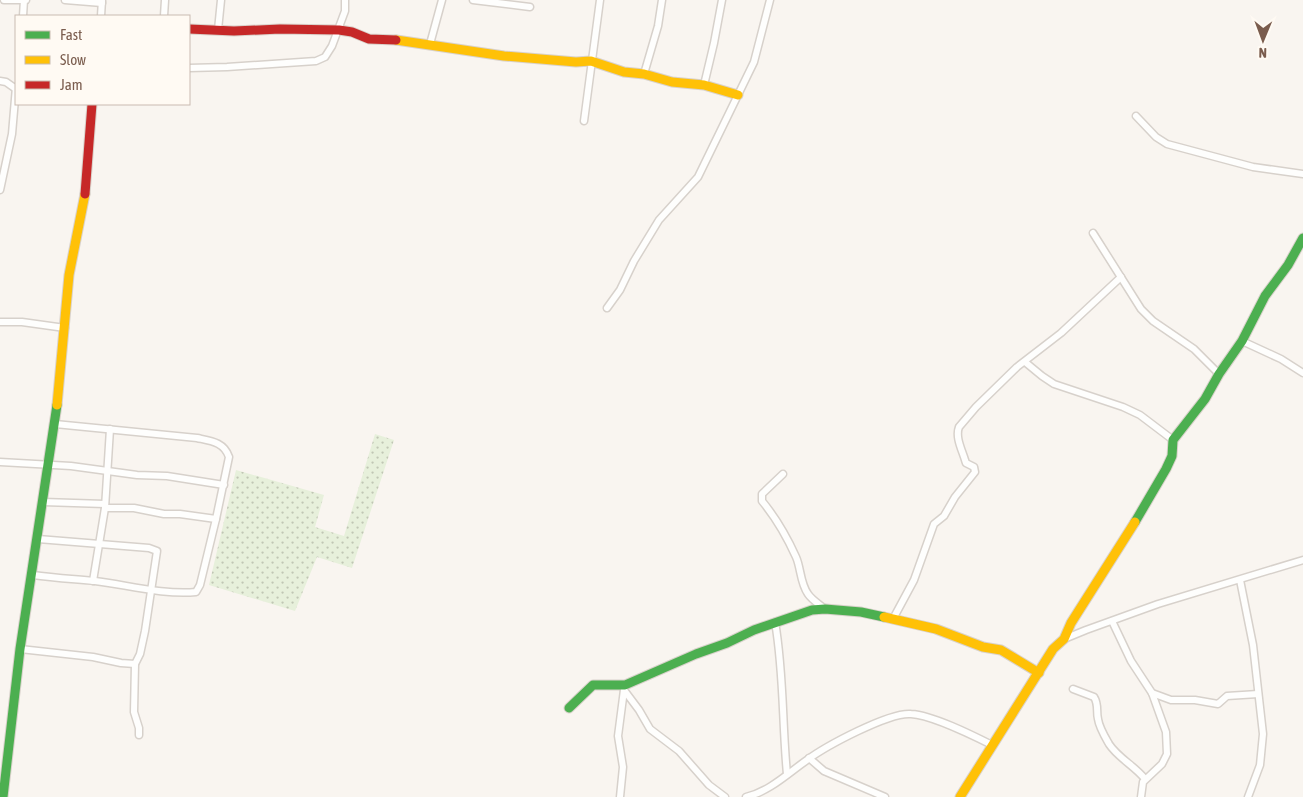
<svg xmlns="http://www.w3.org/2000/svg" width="1303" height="797" font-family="'Asap Condensed',sans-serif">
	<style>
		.grass { fill: url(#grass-dots) }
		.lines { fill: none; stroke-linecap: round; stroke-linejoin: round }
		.street-casing { stroke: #d7d1cb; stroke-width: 9 }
		.fast-casing { stroke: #d9d2cb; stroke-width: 11 }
		.slow-casing { stroke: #d9d2cb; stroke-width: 11 }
		.jam-casing { stroke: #d9d2cb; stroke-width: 11 }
		.street { stroke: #fefefd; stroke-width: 6 }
		.fast { stroke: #4caf50; stroke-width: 9 }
		.slow { stroke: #ffc107; stroke-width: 9 }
		.jam { stroke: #c62828; stroke-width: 9 }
	</style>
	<defs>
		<pattern id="grass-dots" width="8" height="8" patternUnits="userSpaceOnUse" patternTransform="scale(1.25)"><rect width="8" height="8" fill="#e7f0db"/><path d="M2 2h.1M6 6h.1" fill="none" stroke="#c0c6b4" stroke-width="1.8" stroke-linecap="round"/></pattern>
	</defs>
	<rect width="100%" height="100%" fill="#f9f5f0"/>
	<!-- grass -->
	<path class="grass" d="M 375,434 L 394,440 L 352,568 L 317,557 L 295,611 L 209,585 L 236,470 L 324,495 L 315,527 L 344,536 Z"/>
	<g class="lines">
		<!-- street casing -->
		<g class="street-casing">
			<g id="street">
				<path d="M 4,0 L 26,0"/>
				<path d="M 65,0 L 102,3"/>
				<path d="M 473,0 L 530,7"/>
				<path d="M 23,16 L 24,0"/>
				<path d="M 101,16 L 102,0"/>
				<path d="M 164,16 L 165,0"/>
				<path d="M 218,30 L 221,0"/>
				<path d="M 430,44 L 442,0"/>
				<path d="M 189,68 L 227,67 L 316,61 L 325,57 L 332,46 L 345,11 L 345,0"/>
				<path d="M 644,74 L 658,26 L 662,0"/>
				<path d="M 0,81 L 6,82 L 16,89"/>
				<path d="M 704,85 L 714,43 L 722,0"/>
				<path d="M 1136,116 L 1156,137 L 1167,144 L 1253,167 L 1303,174"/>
				<path d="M 584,121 L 600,0"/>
				<path d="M 0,190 L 12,134 L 16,87"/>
				<path d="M 1093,233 L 1141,309 L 1153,321 L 1194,349 L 1219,374"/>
				<path d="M 607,308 L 620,290 L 634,261 L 659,220 L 698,177 L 754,62 L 770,0"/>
				<path d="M 0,322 L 22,322 L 65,328"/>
				<path d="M 1242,341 L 1281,359 L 1303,373"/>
				<path d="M 1025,362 L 1042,376 L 1054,384 L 1123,407 L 1140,415 L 1173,440"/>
				<path d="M 0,462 L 71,466 L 137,475 L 167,476 L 224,485"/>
				<path d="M 783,474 L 762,494 L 762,501 C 776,518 787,537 796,557 C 801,568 800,583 808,594 C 812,600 819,604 825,609"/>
				<path d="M 43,502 L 105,504"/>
				<path d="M 105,508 L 134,508 L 164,514 L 180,514 L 216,519"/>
				<path d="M 38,539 L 149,548 L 157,551 L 145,631 L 140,654 L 135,664 L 134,712 L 139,728 L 139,735"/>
				<path d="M 33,575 C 54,578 74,579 95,581 C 127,585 164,595 196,592 L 200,585 L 216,519 L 229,457 C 224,442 211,441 197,438 L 55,424"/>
				<path d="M 1240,580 L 1253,645 L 1263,734 L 1260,765 L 1248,797"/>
				<path d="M 93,581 L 105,508 L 110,429"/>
				<path d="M 893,619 L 914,580 L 934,524 L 944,516 L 955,497 L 975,472 L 974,467 L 966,463 L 965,460 C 962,450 955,437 959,427 L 976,407 L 1017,367 L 1061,333 L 1121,277"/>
				<path d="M 1112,621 L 1131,661 L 1152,693 L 1166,732 L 1167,754 L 1162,764 L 1143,782 L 1141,797"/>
				<path d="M 775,622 C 784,673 782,723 787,774"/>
				<path d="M 1064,639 L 1086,630 L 1158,604 L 1303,560"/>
				<path d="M 20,649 L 93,657 L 121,663 L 135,664"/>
				<path d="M 1073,689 L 1094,697 C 1099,705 1096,711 1098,719 C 1099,727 1105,737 1109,744 C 1118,758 1135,766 1145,779"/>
				<path d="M 624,690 L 639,710 L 650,729 L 679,751 L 709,785 L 725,797"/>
				<path d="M 1152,693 L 1171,700 L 1195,700 L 1218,704 L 1227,696 L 1258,694"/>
				<path d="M 809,758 L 824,771 L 885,797"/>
				<path d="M 620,797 L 623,767 L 618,736 L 624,690"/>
				<path d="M 746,797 C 770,791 787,774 807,760 C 826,746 889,712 911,714 C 932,715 972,735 992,745"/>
			</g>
		</g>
		<!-- fast casing -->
		<g class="fast-casing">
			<g id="fast">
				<path d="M 1135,522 L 1166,469 L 1172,456 L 1173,440 L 1205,399 L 1219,374 L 1242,341 L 1265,296 L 1288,265 L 1303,238"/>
				<path d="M 569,708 L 593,685 L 625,685 L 696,654 L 727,643 L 754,630 L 812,610 L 825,609 L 861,612 L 884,617"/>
				<path d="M 3,797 L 20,649 L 57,405"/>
			</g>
		</g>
		<!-- slow casing -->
		<g class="slow-casing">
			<g id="slow">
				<path d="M 396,40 L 504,56 L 576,62 L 591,61 L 624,72 L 644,74 L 672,82 L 704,85 L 738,95"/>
				<path d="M 57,405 L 69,275 L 85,194"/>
				<path d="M 884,617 L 936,629 L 983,647 L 1001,650 L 1039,673"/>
				<path d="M 960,797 L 1053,649 L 1064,639 L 1071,623 L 1135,522"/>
			</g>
		</g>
		<!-- jam casing -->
		<g class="jam-casing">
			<g id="jam">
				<path d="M 189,29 L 234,31 L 280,29 L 339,30 L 352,32 L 369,39 L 396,40"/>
				<path d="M 85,194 L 92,104"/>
			</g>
		</g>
		<!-- street -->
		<use href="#street" class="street"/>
		<!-- fast -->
		<use href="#fast" class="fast"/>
		<!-- slow -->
		<use href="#slow" class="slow"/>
		<!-- jam -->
		<use href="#jam" class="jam"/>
	</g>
	<!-- legend -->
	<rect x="15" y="15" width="175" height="90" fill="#fffaf3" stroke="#cabbb1"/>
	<rect x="25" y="31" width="25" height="8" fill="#4caf50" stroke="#cabbb1"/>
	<text x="60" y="40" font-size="15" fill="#7a5c4d">Fast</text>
	<rect x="25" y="56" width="25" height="8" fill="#ffc107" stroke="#cabbb1"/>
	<text x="60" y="65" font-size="15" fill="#7a5c4d">Slow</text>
	<rect x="25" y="81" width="25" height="8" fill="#c62828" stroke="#cabbb1"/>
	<text x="60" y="90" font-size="15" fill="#7a5c4d">Jam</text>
	<!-- north arrow -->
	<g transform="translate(1263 40) rotate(181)" stroke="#fffaf3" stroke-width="4" paint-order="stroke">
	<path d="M0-4L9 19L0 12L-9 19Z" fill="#7a5c4d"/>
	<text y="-8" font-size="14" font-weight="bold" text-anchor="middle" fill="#7a5c4d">N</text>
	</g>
</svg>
